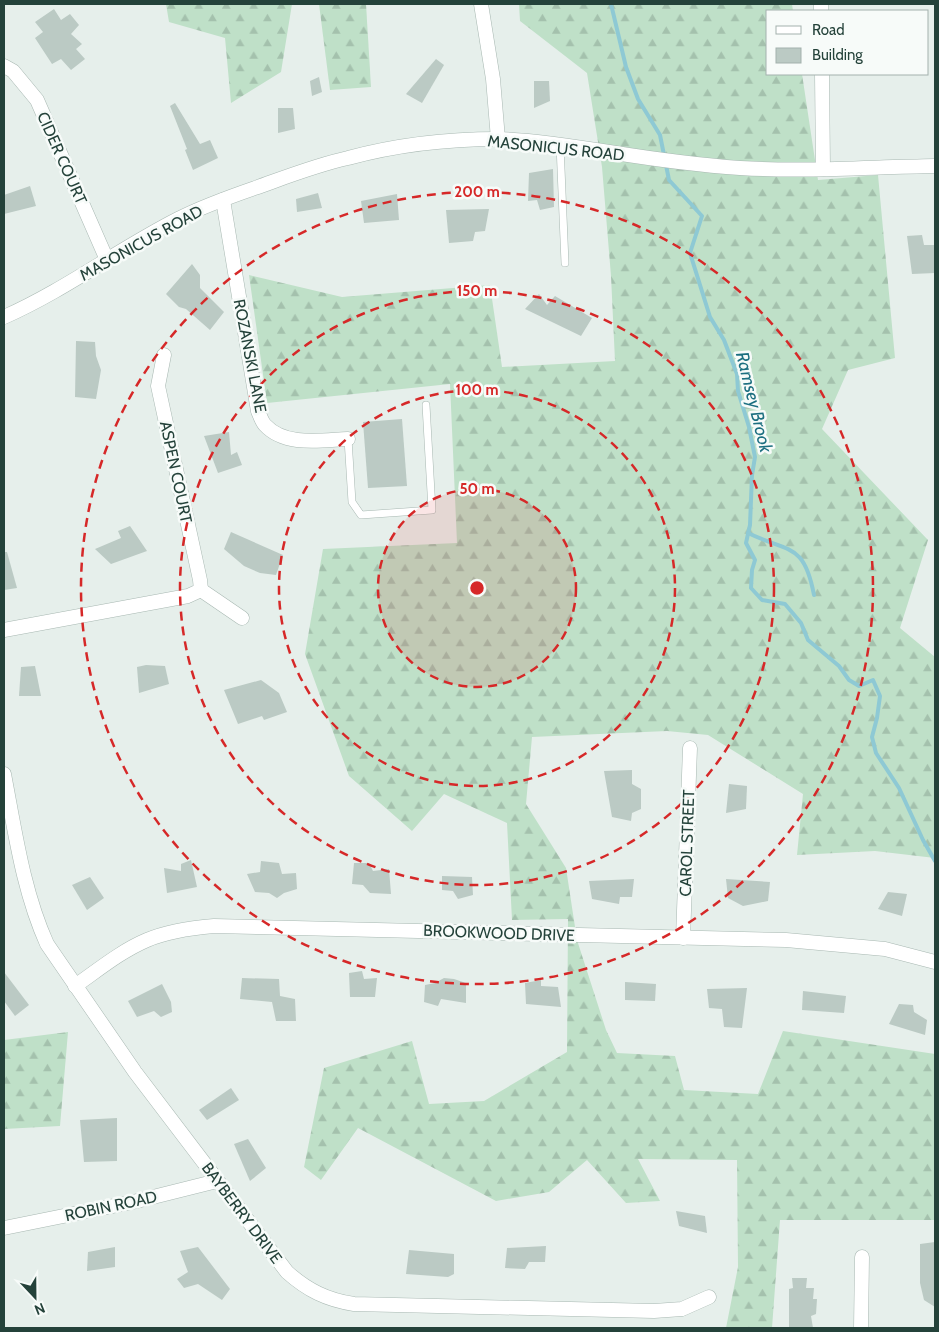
<svg xmlns="http://www.w3.org/2000/svg" width="939" height="1332" font-family="Cabin,sans-serif">
	<style>
		.forest { fill: url(#forest-firs) }
		.lines { fill: none; stroke-linecap: round; stroke-linejoin: round }
		.stream { stroke: #8ec9d4; stroke-width: 4 }
		.building { fill: #bbcac4 }
		.lane-casing { stroke: #a8b8b2; stroke-width: 8 }
		.street-casing { stroke: #a8b8b2; stroke-width: 15 }
		.lane { stroke: #fff; stroke-width: 7 }
		.street { stroke: #fff; stroke-width: 14 }
		.ring { fill: none; stroke: #d62828; stroke-width: 2.5; stroke-dasharray: 9 6 }
		.labels { text-anchor: middle; dominant-baseline: central; stroke-width: 5; stroke-linejoin: round; paint-order: stroke }
		.street-label { font-size: 16px; fill: #24423a; stroke: #f7fbf9 }
		.water-label { font-size: 18px; font-style: italic; fill: #1c6f80; stroke: #f7fbf9 }
		.centre { fill: #d62828; stroke: #f7fbf9; stroke-width: 2.5 }
		.ring-label { font-size: 15px; text-anchor: middle; font-weight: bold; fill: #d62828; stroke: #f7fbf9; stroke-width: 5; stroke-linejoin: round; paint-order: stroke }
	</style>
	<defs>
		<pattern id="forest-firs" width="22" height="20" patternUnits="userSpaceOnUse" patternTransform="scale(1.25)"><rect width="22" height="20" fill="#bfe0c8"/><path d="M5 1l3.5 6h-7zM16 11l3.5 6h-7z" fill="#a4c1ad"/></pattern>
	</defs>
	<rect width="100%" height="100%" fill="#e6efeb"/>
	<!-- forest -->
	<g class="forest">
		<path d="M 166,4 L 292,4 L 281,72 L 231,103 L 225,38 L 169,22 Z"/>
		<path d="M 319,4 L 366,4 L 371,87 L 330,90 Z"/>
		<path d="M 519,4 L 792,4 L 793,11 L 768,11 L 768,74 L 802,74 L 818,180 L 878,175 L 895,358 L 848,370 L 822,429 L 928,540 L 900,628 L 935,657 L 935,858 L 875,851 L 797,855 L 803,794 L 708,735 L 667,731 L 532,737 L 526,804 L 566,868 L 577,940 L 606,1030 L 617,1053 L 675,1056 L 684,1090 L 758,1094 L 783,1031 L 935,1054 L 935,1220 L 780,1220 L 772,1328 L 726,1328 L 738,1267 L 737,1160 L 638,1159 L 660,1201 L 626,1203 L 587,1160 L 549,1192 L 496,1201 L 358,1128 L 321,1180 L 304,1167 L 324,1068 L 412,1041 L 429,1104 L 484,1101 L 567,1052 L 568,919 L 512,920 L 507,823 L 444,794 L 412,831 L 349,776 L 305,654 L 323,549 L 457,543 L 450,384 L 267,403 L 249,275 L 342,297 L 490,285 L 502,367 L 615,361 L 611,276 L 602,167 L 587,73 L 520,21 Z"/>
		<path d="M 68,1032 L 60,1126 L 4,1129 L 4,1040 Z"/>
	</g>
	<g class="lines">
		<!-- stream -->
		<g class="stream">
			<path d="M 611,4 L 626,67 L 638,99 L 660,135 L 669,180 L 702,216 L 690,253 L 710,317 L 724,340 L 737,374 L 738,391 L 749,427 L 755,457 L 752,475 L 750,525 L 746,543 L 755,560 L 752,570 L 751,588 L 762,600 L 785,604 L 801,623 L 808,640 L 839,666 L 849,680 L 859,686 L 873,680 L 880,696 L 877,718 L 872,737 L 876,753 L 899,788 L 923,840 L 935,861"/>
			<path d="M 748,533 C 789,553 804,542 814,595"/>
		</g>
	</g>
	<!-- building -->
	<g class="building">
		<path d="M 54,9 L 61,20 L 70,14 L 79,25 L 71,34 L 82,44 L 76,49 L 85,59 L 71,70 L 61,59 L 52,64 L 35,38 L 43,32 L 35,22 Z"/>
		<path d="M 436,59 L 444,65 L 422,103 L 406,94 Z"/>
		<path d="M 319,77 L 322,92 L 312,96 L 310,81 Z"/>
		<path d="M 534,81 L 549,81 L 550,101 L 534,108 Z"/>
		<path d="M 175,103 L 200,144 L 210,140 L 218,158 L 193,170 L 185,150 L 187,149 L 170,106 Z"/>
		<path d="M 278,108 L 293,108 L 295,129 L 278,133 Z"/>
		<path d="M 553,169 L 554,207 L 540,210 L 537,200 L 528,201 L 529,173 Z"/>
		<path d="M 30,186 L 36,206 L 4,214 L 4,195 Z"/>
		<path d="M 318,193 L 322,208 L 297,212 L 296,199 Z"/>
		<path d="M 397,194 L 399,220 L 364,223 L 361,201 Z"/>
		<path d="M 489,209 L 485,231 L 475,232 L 473,241 L 449,243 L 446,210 Z"/>
		<path d="M 922,235 L 924,245 L 935,245 L 935,273 L 912,274 L 907,236 Z"/>
		<path d="M 192,264 L 200,275 L 200,288 L 224,312 L 210,330 L 186,309 L 179,307 L 166,294 Z"/>
		<path d="M 539,294 L 547,305 L 555,296 L 592,318 L 581,336 L 525,309 Z"/>
		<path d="M 76,341 L 95,342 L 96,356 L 101,370 L 96,399 L 75,397 Z"/>
		<path d="M 402,419 L 407,486 L 368,488 L 363,422 Z"/>
		<path d="M 229,432 L 231,455 L 237,452 L 242,465 L 218,473 L 204,436 Z"/>
		<path d="M 130,526 L 147,551 L 111,564 L 95,549 L 121,538 L 118,531 Z"/>
		<path d="M 231,532 L 283,555 L 276,575 L 260,573 L 244,566 L 224,549 Z"/>
		<path d="M 4,552 L 7,552 L 17,588 L 4,590 Z"/>
		<path d="M 146,665 L 165,666 L 169,684 L 139,693 L 137,667 Z"/>
		<path d="M 35,666 L 41,696 L 19,696 L 21,667 Z"/>
		<path d="M 261,680 L 279,693 L 287,712 L 264,720 L 262,716 L 238,724 L 224,690 Z"/>
		<path d="M 632,770 L 632,784 L 641,789 L 641,809 L 632,813 L 631,821 L 612,817 L 604,771 Z"/>
		<path d="M 729,784 L 747,786 L 746,809 L 726,813 Z"/>
		<path d="M 191,860 L 197,887 L 167,893 L 164,868 L 181,871 L 181,864 Z"/>
		<path d="M 261,861 L 279,863 L 282,874 L 296,873 L 297,889 L 284,893 L 277,898 L 269,893 L 255,892 L 247,874 L 260,872 Z"/>
		<path d="M 354,863 L 369,863 L 373,871 L 389,869 L 391,894 L 370,893 L 363,885 L 352,884 Z"/>
		<path d="M 442,876 L 472,877 L 473,895 L 458,899 L 453,891 L 442,890 Z"/>
		<path d="M 90,877 L 104,898 L 87,910 L 72,885 Z"/>
		<path d="M 634,879 L 632,897 L 620,897 L 619,904 L 592,899 L 589,881 Z"/>
		<path d="M 726,879 L 770,882 L 768,901 L 743,906 L 728,898 Z"/>
		<path d="M 888,892 L 907,894 L 902,916 L 878,909 Z"/>
		<path d="M 362,971 L 364,979 L 377,978 L 375,997 L 350,997 L 349,973 Z"/>
		<path d="M 4,972 L 29,1005 L 15,1016 L 4,1001 Z"/>
		<path d="M 242,978 L 279,979 L 280,996 L 295,999 L 296,1021 L 276,1021 L 272,1002 L 240,999 Z"/>
		<path d="M 444,978 L 454,979 L 466,983 L 466,1003 L 441,999 L 438,1006 L 424,1002 L 425,985 L 435,983 Z"/>
		<path d="M 541,980 L 541,986 L 558,987 L 561,1007 L 526,1004 L 525,983 Z"/>
		<path d="M 625,982 L 656,984 L 655,1001 L 625,1000 Z"/>
		<path d="M 162,984 L 171,1002 L 172,1012 L 161,1017 L 154,1011 L 137,1017 L 128,1001 Z"/>
		<path d="M 747,988 L 742,1028 L 724,1027 L 722,1009 L 709,1008 L 707,989 Z"/>
		<path d="M 803,991 L 846,996 L 844,1013 L 802,1010 Z"/>
		<path d="M 899,1004 L 913,1005 L 914,1012 L 927,1020 L 925,1035 L 889,1024 Z"/>
		<path d="M 231,1088 L 239,1100 L 207,1120 L 199,1110 Z"/>
		<path d="M 117,1118 L 117,1161 L 84,1162 L 80,1120 Z"/>
		<path d="M 248,1139 L 266,1168 L 250,1181 L 234,1144 Z"/>
		<path d="M 676,1211 L 705,1216 L 707,1233 L 679,1226 Z"/>
		<path d="M 935,1242 L 935,1307 L 924,1300 L 920,1283 L 920,1244 Z"/>
		<path d="M 546,1246 L 545,1262 L 529,1262 L 525,1269 L 505,1268 L 507,1248 Z"/>
		<path d="M 115,1247 L 115,1267 L 87,1271 L 88,1252 Z"/>
		<path d="M 198,1247 L 230,1289 L 222,1300 L 198,1284 L 184,1288 L 177,1279 L 188,1272 L 180,1251 Z"/>
		<path d="M 409,1250 L 454,1254 L 454,1274 L 448,1277 L 406,1274 Z"/>
		<path d="M 792,1278 L 807,1278 L 806,1288 L 814,1288 L 813,1299 L 817,1299 L 816,1314 L 811,1316 L 813,1328 L 789,1328 L 789,1289 L 793,1288 Z"/>
	</g>
	<g class="lines">
		<!-- lane casing -->
		<g class="lane-casing">
			<g id="lane">
				<path d="M 560,145 L 565,263"/>
				<path d="M 348,439 L 352,502 L 361,515 L 432,510 L 426,405"/>
			</g>
		</g>
		<!-- street casing -->
		<g class="street-casing">
			<g id="street">
				<path d="M 481,4 L 493,79 L 498,139"/>
				<path d="M 821,4 L 821,11"/>
				<path d="M 4,66 L 13,71 L 37,100 L 107,260"/>
				<path d="M 822,74 L 823,169"/>
				<path d="M 223,200 L 258,411 C 260,416 262,422 265,425 C 285,447 322,440 348,439"/>
				<path d="M 4,317 C 65,290 119,249 178,219 C 203,206 229,197 255,188 C 286,177 316,165 348,158 C 396,145 448,139 498,139 C 535,140 573,146 609,152 C 653,159 696,165 740,168 C 805,172 870,167 935,166"/>
				<path d="M 164,355 L 158,386 L 200,580 L 201,590"/>
				<path d="M 4,630 L 188,596 L 201,590 L 242,618"/>
				<path d="M 4,774 C 15,831 23,891 47,944 L 135,1072 L 287,1272 C 307,1290 327,1300 354,1304 L 654,1311 L 682,1309 L 709,1297"/>
				<path d="M 683,938 L 690,748"/>
				<path d="M 75,986 C 98,970 121,951 147,940 C 168,931 191,928 214,926 L 786,940 L 885,949 L 935,962"/>
				<path d="M 4,1228 L 133,1202 L 217,1181"/>
				<path d="M 861,1328 L 862,1257"/>
			</g>
		</g>
		<!-- lane -->
		<use href="#lane" class="lane"/>
		<!-- street -->
		<use href="#street" class="street"/>
	</g>
	<!-- distance rings -->
	<circle cx="477" cy="588" r="99" fill="#d62828" fill-opacity=".12"/>
	<g class="ring">
		<circle cx="477" cy="588" r="99"/>
		<circle cx="477" cy="588" r="198"/>
		<circle cx="477" cy="588" r="297"/>
		<circle cx="477" cy="588" r="396"/>
	</g>
	<g class="labels">
		<!-- street labels -->
		<g class="street-label">
			<text transform="translate(556 148) rotate(6)">MASONICUS ROAD</text>
			<text transform="translate(62 158) rotate(66)">CIDER COURT</text>
			<text transform="translate(141 243) rotate(-29)">MASONICUS ROAD</text>
			<text transform="translate(250 356) rotate(79)">ROZANSKI LANE</text>
			<text transform="translate(176 472) rotate(78)">ASPEN COURT</text>
			<text transform="translate(687 843) rotate(-88)">CAROL STREET</text>
			<text transform="translate(499 933) rotate(2)">BROOKWOOD DRIVE</text>
			<text transform="translate(111 1206) rotate(-12)">ROBIN ROAD</text>
			<text transform="translate(242 1213) rotate(53)">BAYBERRY DRIVE</text>
		</g>
		<!-- water labels -->
		<g class="water-label">
			<text transform="translate(754 402) rotate(76)">Ramsey Brook</text>
		</g>
	</g>
	<circle cx="477" cy="588" r="8" class="centre"/>
	<g class="ring-label">
		<text x="477" y="197">200 m</text>
		<text x="477" y="296">150 m</text>
		<text x="477" y="395">100 m</text>
		<text x="477" y="494">50 m</text>
	</g>
	<!-- border -->
	<rect width="939" height="1332" fill="none" stroke="#24423a" stroke-width="10"/>
	<!-- legend -->
	<rect x="766" y="10" width="162" height="65" fill="#f7fbf9" stroke="#a3b1ad"/>
	<rect x="776" y="26" width="25" height="8" fill="#ffffff" stroke="#a3b1ad"/>
	<text x="812" y="35" font-size="15" fill="#24423a">Road</text>
	<rect x="776" y="48" width="25" height="15" fill="#bbcac4" stroke="#a3b1ad"/>
	<text x="812" y="60" font-size="15" fill="#24423a">Building</text>
	<!-- north arrow -->
	<g transform="translate(35 1297) rotate(158)" stroke="#f7fbf9" stroke-width="4" paint-order="stroke">
	<path d="M0-4L9 19L0 12L-9 19Z" fill="#24423a"/>
	<text y="-8" font-size="14" font-weight="bold" text-anchor="middle" fill="#24423a">N</text>
	</g>
</svg>
